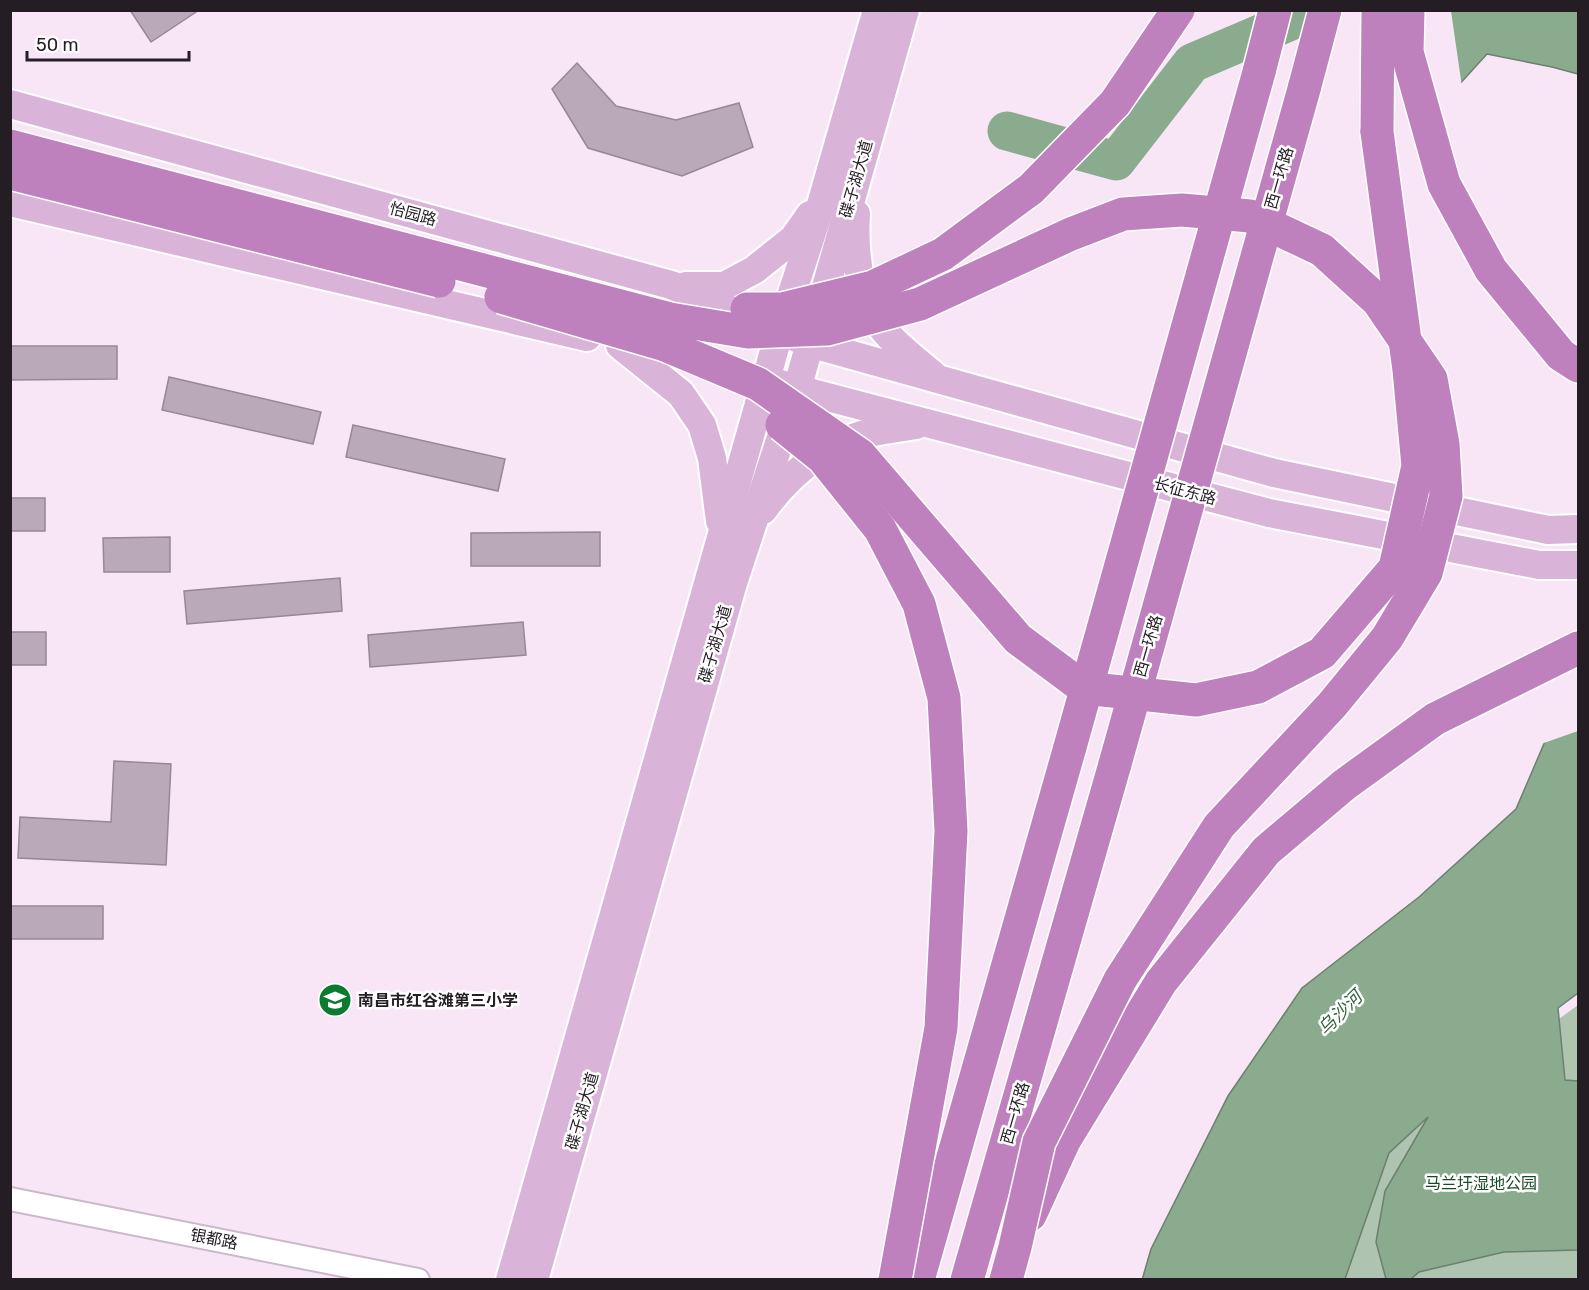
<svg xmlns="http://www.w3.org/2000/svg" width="1589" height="1290" font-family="Rubik,'Noto Sans SC',sans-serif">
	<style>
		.green { fill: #aec4b0 }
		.water { fill: #8aab8e; stroke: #6b806e; stroke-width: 1.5 }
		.pier { fill: #f8e6f7 }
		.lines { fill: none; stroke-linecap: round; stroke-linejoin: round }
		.river { stroke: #8aab8e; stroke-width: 39 }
		.building { fill: #baa9b9; stroke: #978797; stroke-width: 1.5 }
		.minor-casing { stroke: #cbb9ca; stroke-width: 26 }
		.major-casing { stroke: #fff; stroke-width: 32 }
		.highway-casing { stroke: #fff; stroke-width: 36 }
		.minor { stroke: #fff; stroke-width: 22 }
		.major { stroke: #d9b3d8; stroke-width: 28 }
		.highway { stroke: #bf81be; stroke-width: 33 }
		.highway-bridge-casing { stroke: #fff; stroke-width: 36; stroke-linecap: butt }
		.highway-bridge { stroke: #bf81be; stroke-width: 33 }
		.labels { text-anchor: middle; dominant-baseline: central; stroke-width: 5; stroke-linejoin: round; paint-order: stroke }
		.street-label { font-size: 16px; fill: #241d24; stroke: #fff }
		.poi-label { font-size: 16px; font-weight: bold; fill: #241d24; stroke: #fff; text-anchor: start }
		.park-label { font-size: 16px; fill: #184a23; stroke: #fff }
		.water-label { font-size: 18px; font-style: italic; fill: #316239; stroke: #fff }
	</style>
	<rect width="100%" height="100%" fill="#f8e6f7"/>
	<!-- green -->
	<path class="green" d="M 1578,1005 L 1578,1279 L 1319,1280 L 1390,1127 L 1548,1027 Z"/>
	<!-- water -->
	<g class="water">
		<path d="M 1261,11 L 1578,11 L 1578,74 L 1552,67 L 1487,54 L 1407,142 Z"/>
		<path d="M 1578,616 L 1578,993 L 1558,1008 L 1565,1080 L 1578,1081 L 1578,1250 L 1504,1252 L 1419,1272 L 1411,1279 L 1386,1279 L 1376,1242 L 1385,1191 L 1428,1117 L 1389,1153 L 1345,1279 L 1142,1280 L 1151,1249 L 1228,1096 L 1302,988 L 1419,897 L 1516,809 L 1549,732 L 1567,678 Z"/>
	</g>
	<!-- pier -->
	<g class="pier">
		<path d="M 1258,10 L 1451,11 L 1462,87 L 1407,145 Z"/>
		<path d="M 1578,613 L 1578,731 L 1541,744 L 1564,677 L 1576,616 Z"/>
	</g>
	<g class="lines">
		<!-- river -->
		<path class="river" d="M 1007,131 L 1116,161 L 1192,63 L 1300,17"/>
	</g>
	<!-- building -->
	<g class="building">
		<path d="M 130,10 L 199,10 L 151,42 Z"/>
		<path d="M 577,63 L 616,106 L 676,120 L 739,103 L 753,147 L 682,176 L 588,148 L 552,89 Z"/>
		<path d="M 10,346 L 117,346 L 117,379 L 10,380 Z"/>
		<path d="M 169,377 L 321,412 L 313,444 L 162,410 Z"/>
		<path d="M 353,425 L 505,459 L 498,491 L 346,457 Z"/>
		<rect x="10" y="498" width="35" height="33"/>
		<path d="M 600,532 L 600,566 L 471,566 L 471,533 Z"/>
		<path d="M 170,537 L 170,572 L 104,572 L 103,538 Z"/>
		<path d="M 340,578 L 342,611 L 187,624 L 184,591 Z"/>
		<path d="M 523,622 L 526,655 L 370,667 L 368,635 Z"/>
		<rect x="10" y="632" width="36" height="33"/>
		<path d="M 114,761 L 171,764 L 166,865 L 18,858 L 20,817 L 111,822 Z"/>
		<rect x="10" y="906" width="93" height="33"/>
	</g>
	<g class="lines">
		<!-- minor casing -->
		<g class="minor-casing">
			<path id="minor" d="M 10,1199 L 418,1280"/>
		</g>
		<!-- major casing -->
		<g class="major-casing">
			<g id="major">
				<path d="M 10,104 L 671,285 L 809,343 L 1274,473 L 1548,530 L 1578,529"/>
				<path d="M 10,202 L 587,337"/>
				<path d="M 856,214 C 854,246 857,280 871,310 C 883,336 911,356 932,374"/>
				<path d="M 686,286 L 724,286 L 754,270 L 793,239 L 810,215"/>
				<path d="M 620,345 L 681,394 L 702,425 L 712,458 L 720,521"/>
				<path d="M 757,377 L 797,389 L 1269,513 L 1539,565 L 1578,565"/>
				<path d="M 763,510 C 788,476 820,448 861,435 C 878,430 898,428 916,425"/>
				<path d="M 510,1280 L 780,330 L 820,208 L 877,10"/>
				<path d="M 534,1280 L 733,583 L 797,389 L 905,10"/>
			</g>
		</g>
		<!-- highway casing -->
		<g class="highway-casing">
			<g id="highway">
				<path d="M 1408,10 L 1407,52 L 1444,184 L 1491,270 L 1561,355 L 1578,366"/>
				<path d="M 1259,72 L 1275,10"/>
				<path d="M 1304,89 L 1325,10"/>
				<path d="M 1377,132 L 1378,10"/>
				<path d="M 1030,1215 L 1064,1141 L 1161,982 L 1266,851 L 1344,785 L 1435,719 L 1578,648"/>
				<path d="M 918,1280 L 1070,747"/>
				<path d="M 967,1280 L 1115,764"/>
			</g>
		</g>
		<!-- minor -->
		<use href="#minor" class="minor"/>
		<!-- major -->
		<use href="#major" class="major"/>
		<!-- highway -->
		<use href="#highway" class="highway"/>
		<!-- highway-bridge casing -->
		<g class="highway-bridge-casing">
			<g id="highway-bridge">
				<path d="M 10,146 L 670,319 L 748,332 L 827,329 L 920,304 L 1071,234 L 1123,214 L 1182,210 L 1250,216 L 1322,250 L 1378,301 L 1431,379 L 1443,444 L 1446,496 L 1426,573 L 1387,638 L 1332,705 L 1219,826 L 1120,980 L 1039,1142 L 1015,1247 L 1006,1280"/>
				<path d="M 10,173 L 439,281"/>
				<path d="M 501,297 L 665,345 L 758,384 L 860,455 L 1018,639 L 1084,688 L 1196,700 L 1258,687 L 1322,653 L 1395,568 L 1418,466 L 1409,370 L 1377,132"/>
				<path d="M 747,309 L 782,309 L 873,287 L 943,254 L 1031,189 L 1115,103 L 1178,10"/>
				<path d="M 782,425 L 823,458 L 880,529 L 919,604 L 944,698 L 951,831 L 941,1028 L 895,1280"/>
				<path d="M 1070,747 L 1259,72"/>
				<path d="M 1115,764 L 1304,89"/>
			</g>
		</g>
		<!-- highway-bridge -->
		<use href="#highway-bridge" class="highway-bridge"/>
	</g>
	<!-- icons -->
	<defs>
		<g id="school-disc" transform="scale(1.725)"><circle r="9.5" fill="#0c7b30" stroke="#fff"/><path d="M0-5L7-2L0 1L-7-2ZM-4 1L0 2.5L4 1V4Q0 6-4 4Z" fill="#fff"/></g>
	</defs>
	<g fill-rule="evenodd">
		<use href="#school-disc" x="335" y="1000"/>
	</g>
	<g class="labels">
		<!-- street labels -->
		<g class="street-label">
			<text transform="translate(1279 178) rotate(-74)">西一环路</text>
			<text transform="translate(856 179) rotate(-74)">碟子湖大道</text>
			<text transform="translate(413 214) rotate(15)">怡园路</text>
			<text transform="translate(1185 491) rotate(15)">长征东路</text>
			<text transform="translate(715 644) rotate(-74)">碟子湖大道</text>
			<text transform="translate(1148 646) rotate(-74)">西一环路</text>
			<text transform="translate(582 1111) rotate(-74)">碟子湖大道</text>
			<text transform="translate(1015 1113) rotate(-74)">西一环路</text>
			<text transform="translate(214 1239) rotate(11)">银都路</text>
		</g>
		<!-- poi labels -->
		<g class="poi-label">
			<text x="358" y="1000">南昌市红谷滩第三小学</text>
		</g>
		<!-- park labels -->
		<g class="park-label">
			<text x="1481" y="1183">马兰圩湿地公园</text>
		</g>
		<!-- water labels -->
		<g class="water-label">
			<text transform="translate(1340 1013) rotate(-45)">乌沙河</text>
		</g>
	</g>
	<!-- border -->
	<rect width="1589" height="1290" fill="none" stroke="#241d24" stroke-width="24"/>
	<!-- scale -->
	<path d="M27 51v9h162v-9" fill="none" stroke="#241d24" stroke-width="3"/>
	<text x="36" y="51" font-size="18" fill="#241d24" stroke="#ffffff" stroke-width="4.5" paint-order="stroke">50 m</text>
</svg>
